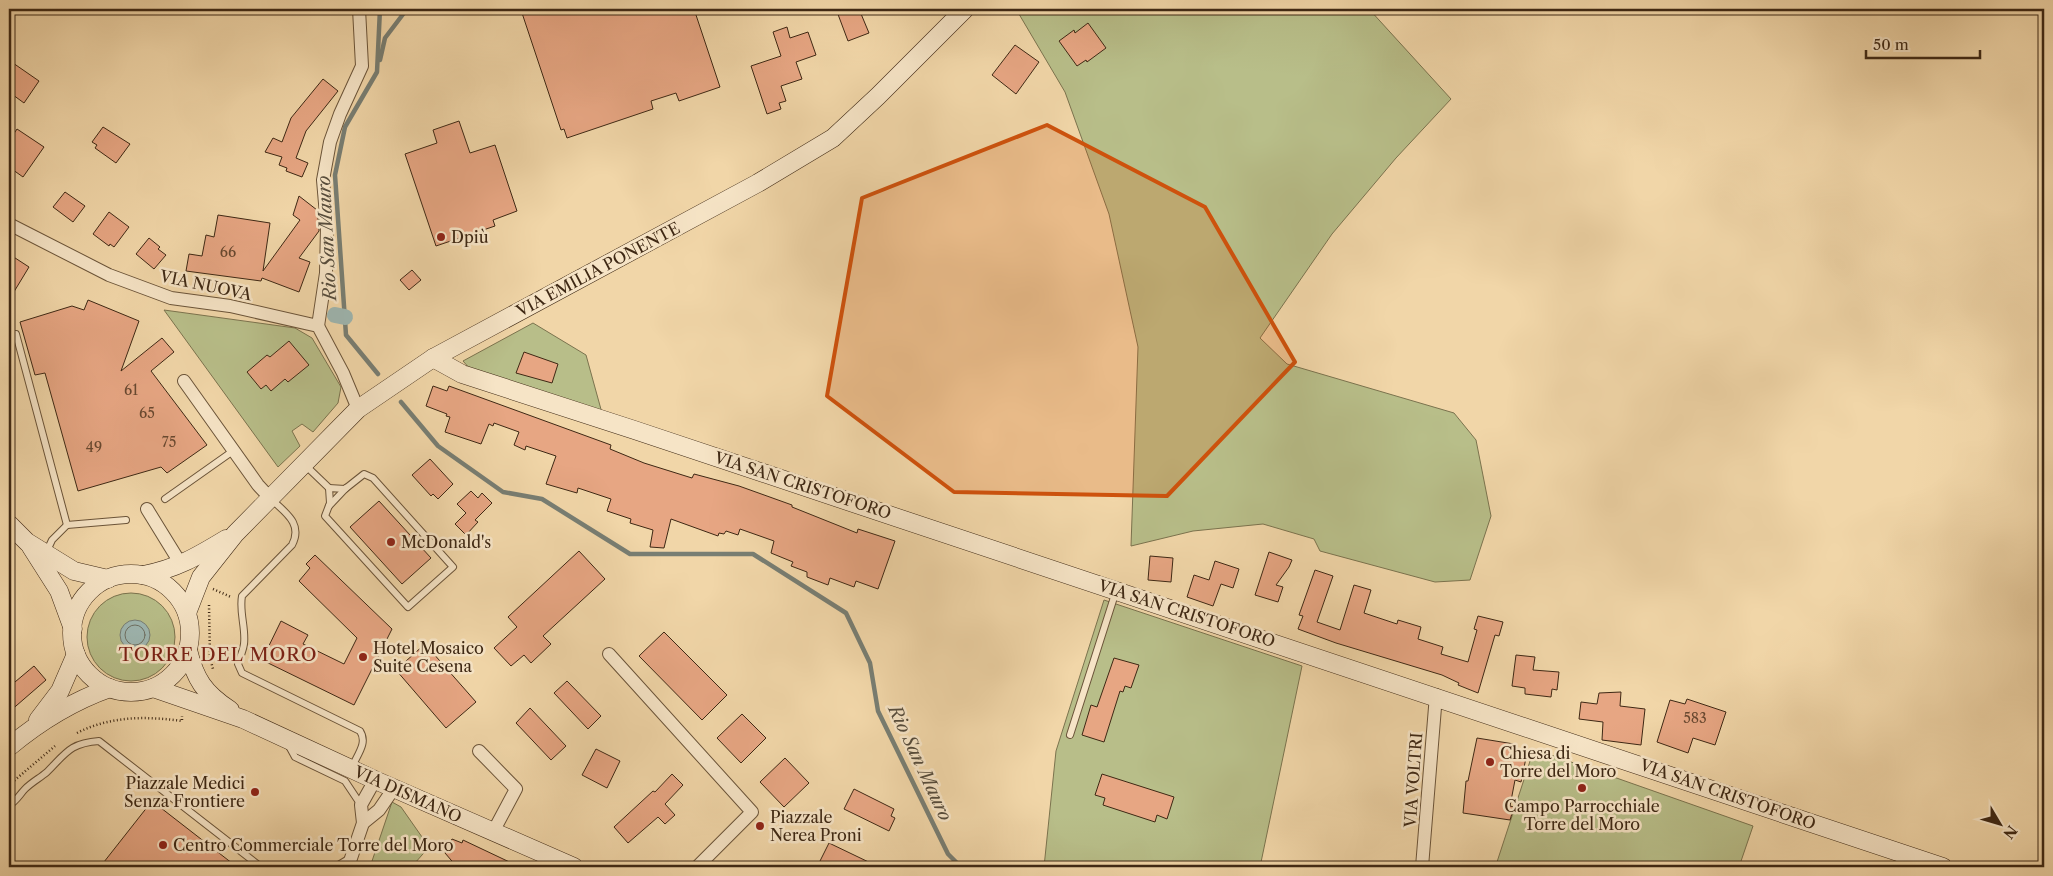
<svg xmlns="http://www.w3.org/2000/svg" width="2053" height="876" font-family="'Libre Caslon Text',serif">
	<style>
		.green { fill: #b8be89; stroke: #7b734e }
		.water { fill: #9eb7b2; stroke: #787e73 }
		.lines { fill: none; stroke-linecap: round; stroke-linejoin: round }
		.shore { stroke: #6e7063; stroke-width: 1 }
		.stream { stroke: #787e73; stroke-width: 4.5 }
		.canal { stroke: #9eb7b2; stroke-width: 16 }
		.building { fill: #e7a683; stroke: #3e2814 }
		.lane-casing { stroke: #6b5439; stroke-width: 8 }
		.street-casing { stroke: #6b5439; stroke-width: 14 }
		.secondary-casing { stroke: #3e2814; stroke-width: 19 }
		.path { stroke: #3e2814; stroke-width: 2.5; stroke-dasharray: 1 2.5; stroke-linecap: butt }
		.lane { stroke: #f6e4c6; stroke-width: 6 }
		.street { stroke: #f6e4c6; stroke-width: 12 }
		.secondary { stroke: #f6e4c6; stroke-width: 18 }
		.marked { fill: #ce520d; fill-opacity: 0.2; stroke: #ce520d; stroke-width: 4; stroke-linejoin: round }
		.poi-dot { fill: #8f2418; stroke: #f6e4c6; stroke-width: 2 }
		.labels { text-anchor: middle; dominant-baseline: central; stroke-width: 5; stroke-linejoin: round; paint-order: stroke }
		.number-label { font-size: 14px; fill: #684830 }
		.poi-label { font-size: 16px; fill: #3e2814; stroke: #f6e4c6; text-anchor: start }
		.street-label { font-size: 16px; fill: #3e2814; stroke: #f6e4c6 }
		.water-label { font-size: 18px; font-style: italic; fill: #564c3c; stroke: #f6e4c6 }
		.quarter-label { font-size: 19px; letter-spacing: 1px; fill: #7a1f14; stroke: #f6e4c6 }
	</style>
	<rect width="100%" height="100%" fill="#f1d6a8"/>
	<filter id="stains"><feTurbulence type="fractalNoise" baseFrequency=".004" numOctaves="4"/><feColorMatrix values="0 0 0 0 .2 0 0 0 0 .09 0 0 0 0 .02 0 0 0 .5 -.17"/></filter>
	<radialGradient id="worn" r=".72"><stop offset=".6" stop-color="#630" stop-opacity="0"/><stop offset="1" stop-color="#630" stop-opacity=".3"/></radialGradient>
	<!-- green -->
	<g class="green">
		<path d="M 1016,9 L 1369,9 L 1451,99 L 1396,158 L 1332,234 L 1260,338 L 1287,364 L 1454,413 L 1476,440 L 1491,516 L 1470,580 L 1435,582 L 1320,551 L 1314,539 L 1263,524 L 1193,531 L 1131,546 L 1138,347 L 1109,214 L 1065,92 Z"/>
		<path d="M 164,310 L 295,328 L 312,338 L 341,387 L 338,403 L 313,432 L 302,424 L 292,431 L 300,446 L 278,467 Z"/>
		<path d="M 533,323 L 586,355 L 602,413 L 471,370 L 463,361 Z"/>
		<circle cx="131" cy="637" r="44"/>
		<path d="M 1104,600 L 1302,666 L 1260,867 L 1044,867 L 1056,751 Z"/>
		<path d="M 1534,749 L 1753,826 L 1739,867 L 1502,867 L 1496,865 Z"/>
		<path d="M 392,802 L 401,807 L 429,847 L 415,863 L 423,867 L 370,867 Z"/>
	</g>
	<!-- water -->
	<circle class="water" cx="135" cy="635" r="15"/>
	<g class="lines">
		<!-- shore -->
		<circle class="shore" cx="135" cy="635" r="10"/>
		<!-- stream -->
		<g class="stream">
			<path d="M 380,60 L 385,38 L 407,9"/>
			<path d="M 378,374 L 346,335 L 335,175 L 345,127 L 377,72 L 380,9"/>
			<path d="M 401,402 L 438,446 L 503,492 L 542,499 L 630,554 L 753,554 L 846,613 L 870,663 L 878,711 L 948,854 L 961,867"/>
		</g>
		<!-- canal -->
		<path class="canal" d="M 335,315 L 345,317"/>
	</g>
	<!-- building -->
	<g class="building">
		<path d="M 534,9 L 694,9 L 720,87 L 679,101 L 676,93 L 651,101 L 653,109 L 567,138 L 564,129 L 561,130 L 522,13 Z"/>
		<path d="M 836,9 L 859,9 L 869,33 L 848,41 Z"/>
		<path d="M 1088,23 L 1106,48 L 1087,62 L 1086,60 L 1077,66 L 1059,41 L 1074,30 L 1075,33 Z"/>
		<path d="M 787,27 L 790,38 L 808,32 L 816,55 L 796,62 L 802,79 L 781,86 L 786,101 L 779,103 L 781,109 L 767,114 L 751,66 L 781,56 L 773,32 Z"/>
		<path d="M 1015,45 L 1039,62 L 1016,94 L 992,75 Z"/>
		<path d="M 13,63 L 39,81 L 24,103 L 9,92 L 9,69 Z"/>
		<path d="M 323,79 L 338,91 L 306,131 L 296,158 L 308,163 L 302,177 L 286,171 L 287,168 L 279,165 L 282,157 L 265,152 L 273,138 L 282,142 L 291,118 Z"/>
		<path d="M 459,121 L 470,153 L 495,145 L 517,211 L 493,220 L 495,226 L 436,246 L 405,154 L 437,143 L 433,130 Z"/>
		<path d="M 103,127 L 130,144 L 116,163 L 95,148 L 97,145 L 92,142 Z"/>
		<path d="M 17,129 L 44,147 L 23,177 L 9,167 L 9,141 Z"/>
		<path d="M 65,192 L 85,206 L 73,222 L 53,207 Z"/>
		<path d="M 299,196 L 317,210 L 319,227 L 319,231 L 299,258 L 310,262 L 299,292 L 262,278 L 261,281 L 186,271 L 189,254 L 202,256 L 206,235 L 214,237 L 218,215 L 270,223 L 263,271 L 300,220 L 293,215 Z"/>
		<path d="M 109,212 L 129,227 L 114,247 L 110,244 L 109,246 L 93,234 Z"/>
		<path d="M 149,238 L 160,247 L 158,249 L 166,255 L 154,269 L 136,254 Z"/>
		<path d="M 9,254 L 29,267 L 9,300 Z"/>
		<path d="M 412,270 L 421,280 L 409,290 L 400,280 Z"/>
		<path d="M 88,300 L 139,321 L 121,371 L 162,338 L 174,352 L 151,371 L 207,445 L 167,473 L 161,467 L 78,491 L 45,373 L 35,375 L 20,322 L 72,306 L 84,310 Z"/>
		<path d="M 289,341 L 309,365 L 288,382 L 285,379 L 271,391 L 266,385 L 261,389 L 247,372 L 267,355 L 270,357 Z"/>
		<path d="M 524,352 L 558,364 L 552,383 L 516,373 Z"/>
		<path d="M 433,386 L 447,391 L 449,386 L 611,445 L 610,449 L 644,463 L 692,478 L 694,474 L 739,486 L 792,505 L 792,507 L 857,533 L 858,529 L 895,541 L 878,589 L 856,581 L 854,587 L 830,578 L 828,585 L 807,577 L 807,572 L 791,566 L 793,562 L 771,553 L 774,541 L 740,529 L 738,535 L 726,531 L 724,534 L 719,533 L 718,536 L 671,519 L 664,548 L 650,547 L 653,530 L 630,523 L 631,519 L 607,511 L 611,499 L 578,488 L 577,493 L 546,484 L 556,456 L 526,446 L 525,450 L 514,445 L 519,432 L 494,423 L 493,426 L 489,424 L 481,444 L 445,432 L 450,417 L 446,416 L 447,414 L 426,406 Z"/>
		<path d="M 430,459 L 453,484 L 438,499 L 433,494 L 431,496 L 412,475 Z"/>
		<path d="M 471,491 L 478,498 L 482,493 L 492,503 L 475,520 L 478,522 L 466,535 L 455,524 L 466,513 L 457,504 Z"/>
		<path d="M 379,501 L 431,558 L 402,584 L 350,527 Z"/>
		<path d="M 579,551 L 605,579 L 543,636 L 551,644 L 531,663 L 524,655 L 511,666 L 494,648 L 517,627 L 508,617 Z"/>
		<path d="M 1269,552 L 1292,560 L 1289,567 L 1276,585 L 1283,587 L 1278,602 L 1255,595 Z"/>
		<path d="M 315,555 L 392,629 L 354,705 L 262,660 L 281,621 L 308,635 L 303,644 L 344,664 L 357,638 L 299,581 L 310,568 L 306,564 Z"/>
		<path d="M 1150,556 L 1173,558 L 1171,582 L 1148,580 Z"/>
		<path d="M 1215,561 L 1239,569 L 1233,588 L 1221,584 L 1213,606 L 1187,597 L 1194,575 L 1209,580 Z"/>
		<path d="M 1315,570 L 1333,576 L 1317,622 L 1340,630 L 1354,585 L 1371,590 L 1364,613 L 1397,624 L 1398,620 L 1421,627 L 1418,639 L 1443,647 L 1441,654 L 1468,662 L 1477,630 L 1474,629 L 1478,616 L 1503,622 L 1499,636 L 1495,635 L 1478,693 L 1458,685 L 1459,683 L 1442,675 L 1336,643 L 1298,629 L 1303,616 L 1299,615 Z"/>
		<path d="M 664,632 L 727,695 L 702,720 L 639,656 Z"/>
		<path d="M 425,644 L 476,702 L 446,728 L 396,670 Z"/>
		<path d="M 1516,655 L 1535,657 L 1533,670 L 1559,672 L 1557,690 L 1552,689 L 1551,697 L 1525,694 L 1525,688 L 1512,686 Z"/>
		<path d="M 1114,658 L 1139,665 L 1131,688 L 1125,686 L 1123,692 L 1120,691 L 1104,742 L 1082,735 L 1091,705 L 1097,707 Z"/>
		<path d="M 34,666 L 46,680 L 9,712 L 9,687 Z"/>
		<path d="M 567,681 L 601,716 L 588,729 L 554,693 Z"/>
		<path d="M 1621,692 L 1620,706 L 1645,709 L 1641,745 L 1602,740 L 1603,722 L 1579,719 L 1581,702 L 1597,704 L 1599,693 Z"/>
		<path d="M 1687,699 L 1726,712 L 1715,745 L 1693,738 L 1688,753 L 1657,742 L 1670,700 L 1685,704 Z"/>
		<path d="M 530,708 L 566,746 L 551,760 L 516,723 Z"/>
		<path d="M 742,714 L 766,738 L 741,763 L 717,738 Z"/>
		<path d="M 1477,738 L 1514,744 L 1513,750 L 1527,753 L 1521,782 L 1515,780 L 1510,806 L 1514,807 L 1510,820 L 1463,813 L 1466,781 L 1468,781 Z"/>
		<path d="M 596,749 L 620,761 L 607,788 L 582,775 Z"/>
		<path d="M 785,758 L 809,783 L 784,807 L 760,782 Z"/>
		<path d="M 672,774 L 683,785 L 665,804 L 675,815 L 665,824 L 658,817 L 628,843 L 614,827 L 653,791 L 655,792 Z"/>
		<path d="M 1102,774 L 1174,797 L 1167,819 L 1157,815 L 1155,822 L 1103,805 L 1105,798 L 1095,795 Z"/>
		<path d="M 854,789 L 894,809 L 891,816 L 895,818 L 889,831 L 844,809 Z"/>
		<path d="M 152,801 L 237,867 L 100,867 Z"/>
		<path d="M 452,839 L 462,843 L 463,840 L 520,867 L 457,867 L 445,853 Z"/>
		<path d="M 829,843 L 879,867 L 817,867 Z"/>
	</g>
	<g class="lines">
		<!-- lane casing -->
		<g class="lane-casing">
			<g id="lane">
				<path d="M 16,334 L 67,525"/>
				<path d="M 305,465 L 329,488"/>
				<path d="M 364,474 L 373,478 L 453,567 L 408,607 L 325,516 L 330,503 L 329,488 L 345,489 Z"/>
				<path d="M 165,499 L 233,451"/>
				<path d="M 272,500 C 286,513 303,524 292,545 L 242,596 C 239,612 246,628 244,644 C 243,651 240,657 238,664 L 242,673 L 360,731 C 368,743 357,755 352,767"/>
				<path d="M 329,506 L 346,488"/>
				<path d="M 46,553 L 52,540 L 67,525 L 126,520"/>
				<path d="M 1070,735 L 1116,591"/>
				<path d="M 289,746 L 295,757 L 345,781 L 361,805"/>
				<path d="M 9,805 C 16,802 20,794 25,789 C 32,782 40,778 47,772 C 66,753 70,743 99,741 L 261,867"/>
				<path d="M 335,867 L 350,858"/>
			</g>
		</g>
		<!-- street casing -->
		<g class="street-casing">
			<g id="street">
				<path d="M 9,224 L 109,275 L 171,298 L 230,306 L 318,326 L 343,373 L 358,409"/>
				<path d="M 318,326 L 326,273 L 327,227 L 323,180 L 330,142 L 340,114 L 362,66 L 359,9"/>
				<path d="M 184,381 L 258,485 L 271,499"/>
				<path d="M 147,509 L 179,561"/>
				<path d="M 609,654 L 752,812 L 697,867"/>
				<path d="M 479,751 L 516,789 L 493,832"/>
				<path d="M 363,823 L 379,810 L 394,788"/>
				<path d="M 348,867 L 363,823 L 361,805 L 375,780"/>
				<path d="M 1422,867 L 1436,695"/>
			</g>
		</g>
		<!-- secondary casing -->
		<g class="secondary-casing">
			<g id="secondary">
				<path d="M 433,358 L 462,374 C 957,534 1450,700 1943,867"/>
				<path d="M 9,524 L 27,542 L 74,571 L 108,579"/>
				<path d="M 31,547 L 59,591 L 73,629"/>
				<circle cx="131" cy="633" r="59"/>
				<path d="M 143,575 C 176,569 198,556 226,539"/>
				<path d="M 187,613 L 201,577 L 235,534 L 358,409 L 433,358 L 758,183 L 833,138 L 878,96 L 965,9"/>
				<path d="M 188,650 C 195,679 204,693 230,710"/>
				<path d="M 153,688 L 243,719 L 375,780 L 574,867"/>
				<path d="M 38,720 L 60,691 L 76,654"/>
				<path d="M 9,747 C 39,722 73,701 110,688"/>
			</g>
		</g>
		<!-- path -->
		<g class="path">
			<path d="M 213,589 L 231,597"/>
			<path d="M 209,605 L 210,658 L 213,669"/>
			<path d="M 77,733 C 110,716 146,716 182,721 L 182,716"/>
			<path d="M 9,785 L 55,746"/>
		</g>
		<!-- lane -->
		<use href="#lane" class="lane"/>
		<!-- street -->
		<use href="#street" class="street"/>
		<!-- secondary -->
		<use href="#secondary" class="secondary"/>
	</g>
	<!-- marked area -->
	<path class="marked" d="M 1047,125 L 1205,207 L 1295,362 L 1167,496 L 954,492 L 827,396 L 862,198 Z"/>
	<!-- markers -->
	<g class="poi-dot">
		<circle cx="441" cy="237" r="5"/>
		<circle cx="391" cy="542" r="5"/>
		<circle cx="363" cy="657" r="5"/>
		<circle cx="1490" cy="762" r="5"/>
		<circle cx="1582" cy="788" r="5"/>
		<circle cx="255" cy="792" r="5"/>
		<circle cx="760" cy="826" r="5"/>
		<circle cx="163" cy="845" r="5"/>
	</g>
	<g class="labels">
		<!-- number labels -->
		<g class="number-label">
			<text x="228" y="252">66</text>
			<text x="131" y="390">61</text>
			<text x="147" y="413">65</text>
			<text x="169" y="442">75</text>
			<text x="94" y="447">49</text>
			<text x="1695" y="718">583</text>
		</g>
		<!-- poi labels -->
		<g class="poi-label">
			<text x="451" y="237">Dpiù</text>
			<text x="401" y="542">McDonald's</text>
			<text x="373" y="648">Hotel Mosaico<tspan x="373" dy="18">Suite Cesena</tspan></text>
			<text x="1500" y="753">Chiesa di<tspan x="1500" dy="18">Torre del Moro</tspan></text>
			<text x="245" y="783" text-anchor="end">Piazzale Medici<tspan x="245" dy="18">Senza Frontiere</tspan></text>
			<text x="1582" y="806" text-anchor="middle">Campo Parrocchiale<tspan x="1582" dy="18">Torre del Moro</tspan></text>
			<text x="770" y="817">Piazzale<tspan x="770" dy="18">Nerea Proni</tspan></text>
			<text x="173" y="845">Centro Commerciale Torre del Moro</text>
		</g>
		<!-- street labels -->
		<g class="street-label">
			<text transform="translate(598 269) rotate(-28)">VIA EMILIA PONENTE</text>
			<text transform="translate(206 285) rotate(12)">VIA NUOVA</text>
			<text transform="translate(803 485) rotate(18)">VIA SAN CRISTOFORO</text>
			<text transform="translate(1187 613) rotate(18)">VIA SAN CRISTOFORO</text>
			<text transform="translate(1413 780) rotate(-86)">VIA VOLTRI</text>
			<text transform="translate(408 794) rotate(24)">VIA DISMANO</text>
			<text transform="translate(1728 794) rotate(19)">VIA SAN CRISTOFORO</text>
		</g>
		<!-- water labels -->
		<g class="water-label">
			<text transform="translate(327 238) rotate(-93)">Rio San Mauro</text>
			<text transform="translate(920 763) rotate(65)">Rio San Mauro</text>
		</g>
		<!-- quarter labels -->
		<g class="quarter-label">
			<text x="218" y="654">TORRE DEL MORO</text>
		</g>
	</g>
	<!-- margin -->
	<rect width="2053" height="876" fill="none" stroke="#f1d6a8" stroke-width="30"/>
	<rect x="10" y="10" width="2033" height="856" fill="none" stroke="#3e2814" stroke-width="2.5"/>
	<rect x="15" y="15" width="2023" height="846" fill="none" stroke="#3e2814"/>
	<!-- north arrow -->
	<g transform="translate(2000 824) rotate(128)" stroke="#f6e4c6" stroke-width="4" paint-order="stroke">
	<path d="M0-4L9 19L0 12L-9 19Z" fill="#3e2814"/>
	<text y="-8" font-size="14" font-weight="bold" text-anchor="middle" fill="#3e2814">N</text>
	</g>
	<!-- scale -->
	<path d="M1866 50v8h114v-8" fill="none" stroke="#3e2814" stroke-width="2.5"/>
	<text x="1873" y="50" font-size="15" fill="#3e2814" stroke="#f6e4c6" stroke-width="4" paint-order="stroke">50 m</text>
	<rect width="100%" height="100%" filter="url(#stains)"/>
	<rect width="100%" height="100%" fill="url(#worn)"/>
</svg>
